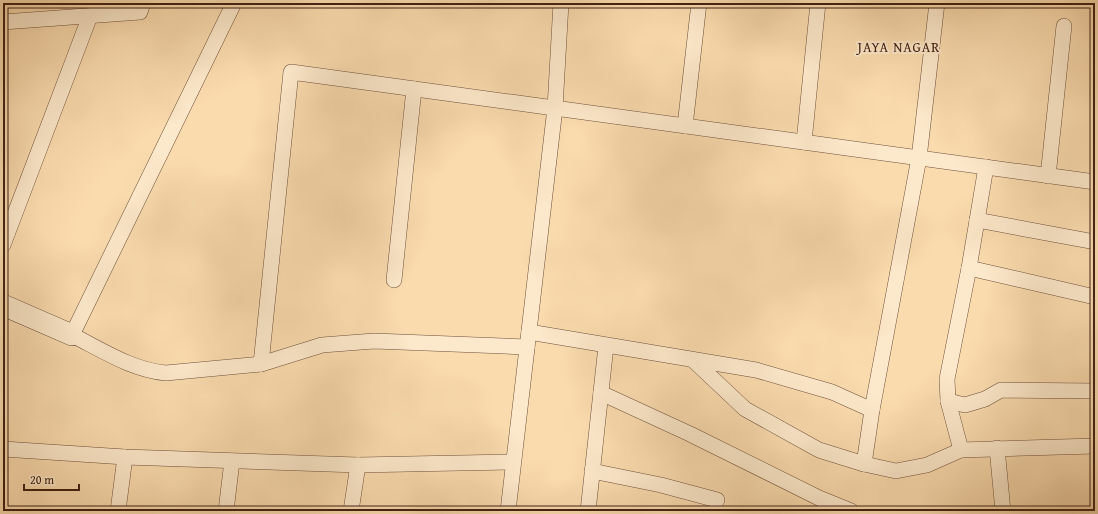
<svg xmlns="http://www.w3.org/2000/svg" width="1098" height="514" font-family="'Gentium Book Plus',serif">
	<style>
		.lines { fill: none; stroke-linecap: round; stroke-linejoin: round }
		.street-casing { stroke: #6f503a; stroke-width: 16 }
		.secondary-casing { stroke: #412113; stroke-width: 22 }
		.street { stroke: #fce8ca; stroke-width: 15 }
		.secondary { stroke: #fce8ca; stroke-width: 21 }
		.labels { text-anchor: middle; dominant-baseline: central; stroke-width: 4; stroke-linejoin: round; paint-order: stroke }
		.quarter-label { font-size: 14px; letter-spacing: 1px; fill: #412113; stroke: #fce8ca }
	</style>
	<rect width="100%" height="100%" fill="#fadbae"/>
	<filter id="stains"><feTurbulence type="fractalNoise" baseFrequency=".005" numOctaves="4"/><feColorMatrix values="0 0 0 0 .2 0 0 0 0 .09 0 0 0 0 .02 0 0 0 .5 -.17"/></filter>
	<radialGradient id="worn" r=".72"><stop offset=".6" stop-color="#630" stop-opacity="0"/><stop offset="1" stop-color="#630" stop-opacity=".3"/></radialGradient>
	<g class="lines">
		<!-- street casing -->
		<g class="street-casing">
			<g id="street">
				<path d="M 234,3 L 72,335 C 102,350 132,370 166,373 L 261,364 L 322,345 L 374,341 L 527,347"/>
				<path d="M 3,22 L 140,12 L 143,3"/>
				<path d="M 685,126 L 699,3"/>
				<path d="M 804,142 L 818,3"/>
				<path d="M 986,167 L 969,268 L 1095,297"/>
				<path d="M 1048,176 L 1064,26"/>
				<path d="M 977,220 L 1095,242"/>
				<path d="M 3,245 L 90,16"/>
				<path d="M 394,280 L 414,89"/>
				<path d="M 529,332 L 756,370 L 832,392 L 872,410 L 864,464"/>
				<path d="M 693,360 L 745,409 L 819,450 L 864,464 L 896,471 L 927,465 L 961,450 L 1095,446"/>
				<path d="M 261,364 L 291,72 L 1095,182"/>
				<path d="M 601,393 L 690,434 L 819,498 L 851,511"/>
				<path d="M 948,401 L 965,405 L 985,399 L 1001,390 L 1095,391"/>
				<path d="M 872,410 L 919,158 L 937,3"/>
				<path d="M 997,448 L 1003,511"/>
				<path d="M 3,449 L 125,457 L 358,465 L 513,462"/>
				<path d="M 961,450 L 948,401 L 947,379 L 969,268"/>
				<path d="M 592,471 L 661,485 L 717,500"/>
				<path d="M 118,511 L 125,457"/>
				<path d="M 226,511 L 232,461"/>
				<path d="M 351,511 L 358,465"/>
				<path d="M 508,511 L 555,108 L 561,3"/>
				<path d="M 588,511 L 606,346"/>
			</g>
		</g>
		<!-- secondary casing -->
		<g class="secondary-casing">
			<path id="secondary" d="M 3,305 L 72,335"/>
		</g>
		<!-- street -->
		<use href="#street" class="street"/>
		<!-- secondary -->
		<use href="#secondary" class="secondary"/>
	</g>
	<g class="labels">
		<!-- quarter labels -->
		<g class="quarter-label">
			<text x="899" y="47">JAYA NAGAR</text>
		</g>
	</g>
	<!-- margin -->
	<rect width="1098" height="514" fill="none" stroke="#fadbae" stroke-width="16"/>
	<rect x="4" y="4" width="1090" height="506" fill="none" stroke="#412113" stroke-width="2"/>
	<rect x="8" y="8" width="1082" height="498" fill="none" stroke="#412113"/>
	<!-- scale -->
	<path d="M24 484v6h55v-6" fill="none" stroke="#412113" stroke-width="2"/>
	<text x="30" y="484" font-size="12" fill="#412113" stroke="#fce8ca" stroke-width="3" paint-order="stroke">20 m</text>
	<rect width="100%" height="100%" filter="url(#stains)"/>
	<rect width="100%" height="100%" fill="url(#worn)"/>
</svg>
